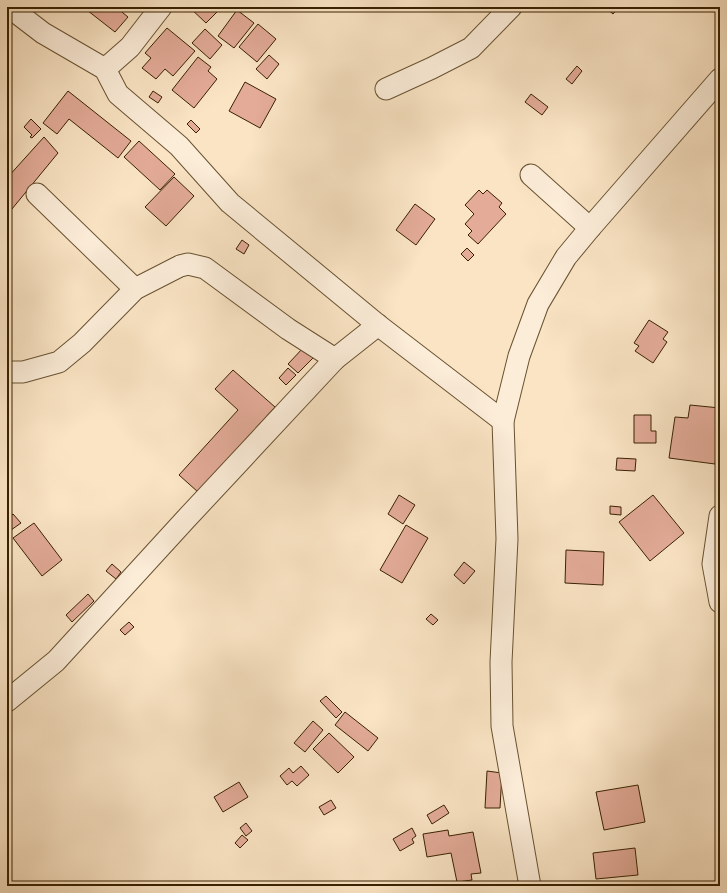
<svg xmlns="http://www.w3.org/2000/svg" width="727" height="893" font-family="'EB Garamond',serif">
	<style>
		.building { fill: #e3ab98; stroke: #382100 }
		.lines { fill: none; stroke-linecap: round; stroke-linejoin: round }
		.minor-casing { stroke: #685231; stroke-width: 23 }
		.minor { stroke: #fcedd9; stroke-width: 21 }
	</style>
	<rect width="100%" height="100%" fill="#fae4c4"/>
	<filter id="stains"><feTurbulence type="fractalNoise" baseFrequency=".005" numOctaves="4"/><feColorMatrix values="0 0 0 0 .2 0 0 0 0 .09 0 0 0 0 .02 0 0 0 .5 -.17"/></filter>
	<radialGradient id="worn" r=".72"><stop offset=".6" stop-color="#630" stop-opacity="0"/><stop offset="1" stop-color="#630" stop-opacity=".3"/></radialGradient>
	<!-- building -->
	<g class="building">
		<path d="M 83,7 L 118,7 L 117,8 L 128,17 L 115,32 Z"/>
		<path d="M 189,7 L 222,7 L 206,23 Z"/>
		<path d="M 605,7 L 619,7 L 613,14 Z"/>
		<path d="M 237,10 L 254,23 L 234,48 L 218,36 Z"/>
		<path d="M 258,24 L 276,39 L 257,62 L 239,47 Z"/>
		<path d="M 167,28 L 195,51 L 173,76 L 165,69 L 156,79 L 142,68 L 151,58 L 145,53 Z"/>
		<path d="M 205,29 L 222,45 L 210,59 L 192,43 Z"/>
		<path d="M 269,55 L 279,64 L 267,79 L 256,69 Z"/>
		<path d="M 198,57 L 211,67 L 208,71 L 217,79 L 194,108 L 172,90 Z"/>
		<path d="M 577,66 L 582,71 L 572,84 L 566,79 Z"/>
		<path d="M 245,82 L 276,99 L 260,128 L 229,111 Z"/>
		<path d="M 68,91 L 131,141 L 118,158 L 69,119 L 57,134 L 43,123 Z"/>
		<path d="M 153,91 L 162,97 L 158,103 L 149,97 Z"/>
		<path d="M 531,94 L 548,107 L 542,115 L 525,102 Z"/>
		<path d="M 31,119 L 41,129 L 32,138 L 30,137 L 32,135 L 24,127 Z"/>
		<path d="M 191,120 L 200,129 L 196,133 L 187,124 Z"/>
		<path d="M 44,137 L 58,153 L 7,215 L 7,178 Z"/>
		<path d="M 139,141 L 175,174 L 160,190 L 124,157 Z"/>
		<path d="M 174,177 L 194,196 L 166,226 L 145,207 Z"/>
		<path d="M 479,190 L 483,194 L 487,190 L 502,203 L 499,207 L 506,214 L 478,244 L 468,235 L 472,231 L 465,224 L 474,214 L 465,205 Z"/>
		<path d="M 415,204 L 435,219 L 416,245 L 396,230 Z"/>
		<path d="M 242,240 L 249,245 L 244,254 L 236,249 Z"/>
		<path d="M 467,248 L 474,255 L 468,261 L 461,254 Z"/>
		<path d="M 649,320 L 668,332 L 663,339 L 667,342 L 653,363 L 635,351 L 639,346 L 634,343 Z"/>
		<path d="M 303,348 L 313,358 L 298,373 L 288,364 Z"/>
		<path d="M 288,368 L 296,375 L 286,385 L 279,378 Z"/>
		<path d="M 233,370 L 275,407 L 198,492 L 179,475 L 238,410 L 215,389 Z"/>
		<path d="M 690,405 L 720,408 L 720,425 L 715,464 L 669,458 L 675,417 L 688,418 Z"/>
		<path d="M 634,415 L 651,415 L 651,431 L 656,431 L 656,443 L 634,443 Z"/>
		<path d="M 617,458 L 636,459 L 635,471 L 616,470 Z"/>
		<path d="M 399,495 L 415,505 L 403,524 L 388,514 Z"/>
		<path d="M 653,495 L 684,533 L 650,561 L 619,522 Z"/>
		<path d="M 610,506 L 621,507 L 621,515 L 610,514 Z"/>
		<path d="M 13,514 L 21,523 L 11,530 L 7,525 L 7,519 Z"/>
		<path d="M 34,523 L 62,560 L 42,576 L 13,538 Z"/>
		<path d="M 406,525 L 428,538 L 402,583 L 380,570 Z"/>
		<path d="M 566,550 L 604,552 L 603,585 L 565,583 Z"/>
		<path d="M 464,562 L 475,571 L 464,584 L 454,575 Z"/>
		<path d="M 112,564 L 121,572 L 116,579 L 106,571 Z"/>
		<path d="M 88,594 L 94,601 L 72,622 L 66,615 Z"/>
		<path d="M 431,614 L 438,620 L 433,625 L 426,619 Z"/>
		<path d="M 129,622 L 134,627 L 125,635 L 120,630 Z"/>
		<path d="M 326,696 L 342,712 L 336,718 L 320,701 Z"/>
		<path d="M 345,712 L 378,738 L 368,751 L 335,725 Z"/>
		<path d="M 313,721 L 323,730 L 305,752 L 294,743 Z"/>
		<path d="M 329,733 L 354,757 L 338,773 L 313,749 Z"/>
		<path d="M 301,766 L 309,775 L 297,786 L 292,781 L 287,785 L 280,776 L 289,768 L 293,773 Z"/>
		<path d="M 487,771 L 502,773 L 500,808 L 485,808 Z"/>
		<path d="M 239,782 L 248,797 L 223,812 L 214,797 Z"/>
		<path d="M 638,785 L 645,822 L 604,830 L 596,792 Z"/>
		<path d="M 331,800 L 336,808 L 324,815 L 319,807 Z"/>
		<path d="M 444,805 L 449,813 L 432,824 L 427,815 Z"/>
		<path d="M 246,823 L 252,831 L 246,836 L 240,828 Z"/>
		<path d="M 412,828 L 416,836 L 412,839 L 414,843 L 400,851 L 393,839 Z"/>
		<path d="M 448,830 L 449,836 L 473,832 L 481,873 L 471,874 L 472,880 L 457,882 L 451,853 L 427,857 L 423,834 Z"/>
		<path d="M 242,835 L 248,840 L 240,848 L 235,843 Z"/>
		<path d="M 635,848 L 638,875 L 596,879 L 593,853 Z"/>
	</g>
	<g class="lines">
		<!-- minor casing -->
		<g class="minor-casing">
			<g id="minor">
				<path d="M 9,7 L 43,33 L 105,69 L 118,94 L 179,146 L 230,203 L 378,325 L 503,421"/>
				<path d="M 105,69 L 130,47 L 161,7"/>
				<path d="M 386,89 L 432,68 L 471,48 L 511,7"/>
				<path d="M 531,175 L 590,228"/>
				<path d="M 37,194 L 135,289"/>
				<path d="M 7,372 L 23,372 L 59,362 L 82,343 L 135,289 L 180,266 L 188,264 L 205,268 L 288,329 L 335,359"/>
				<path d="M 720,516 L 713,564 L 720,602"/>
				<path d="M 7,701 L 56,661 L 185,520 L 335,359 L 378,325"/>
				<path d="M 530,886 L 502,726 L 501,662 L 507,539 L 503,421 L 519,356 L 538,304 L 566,257 L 590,228 L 720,79"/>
			</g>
		</g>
		<!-- minor -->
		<use href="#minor" class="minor"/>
	</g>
	<!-- margin -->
	<rect width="727" height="893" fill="none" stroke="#fae4c4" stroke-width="24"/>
	<rect x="8" y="8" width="711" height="877" fill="none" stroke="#382100" stroke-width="2"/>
	<rect x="12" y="12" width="703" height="869" fill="none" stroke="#382100"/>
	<rect width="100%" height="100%" filter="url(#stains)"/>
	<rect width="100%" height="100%" fill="url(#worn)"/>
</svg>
